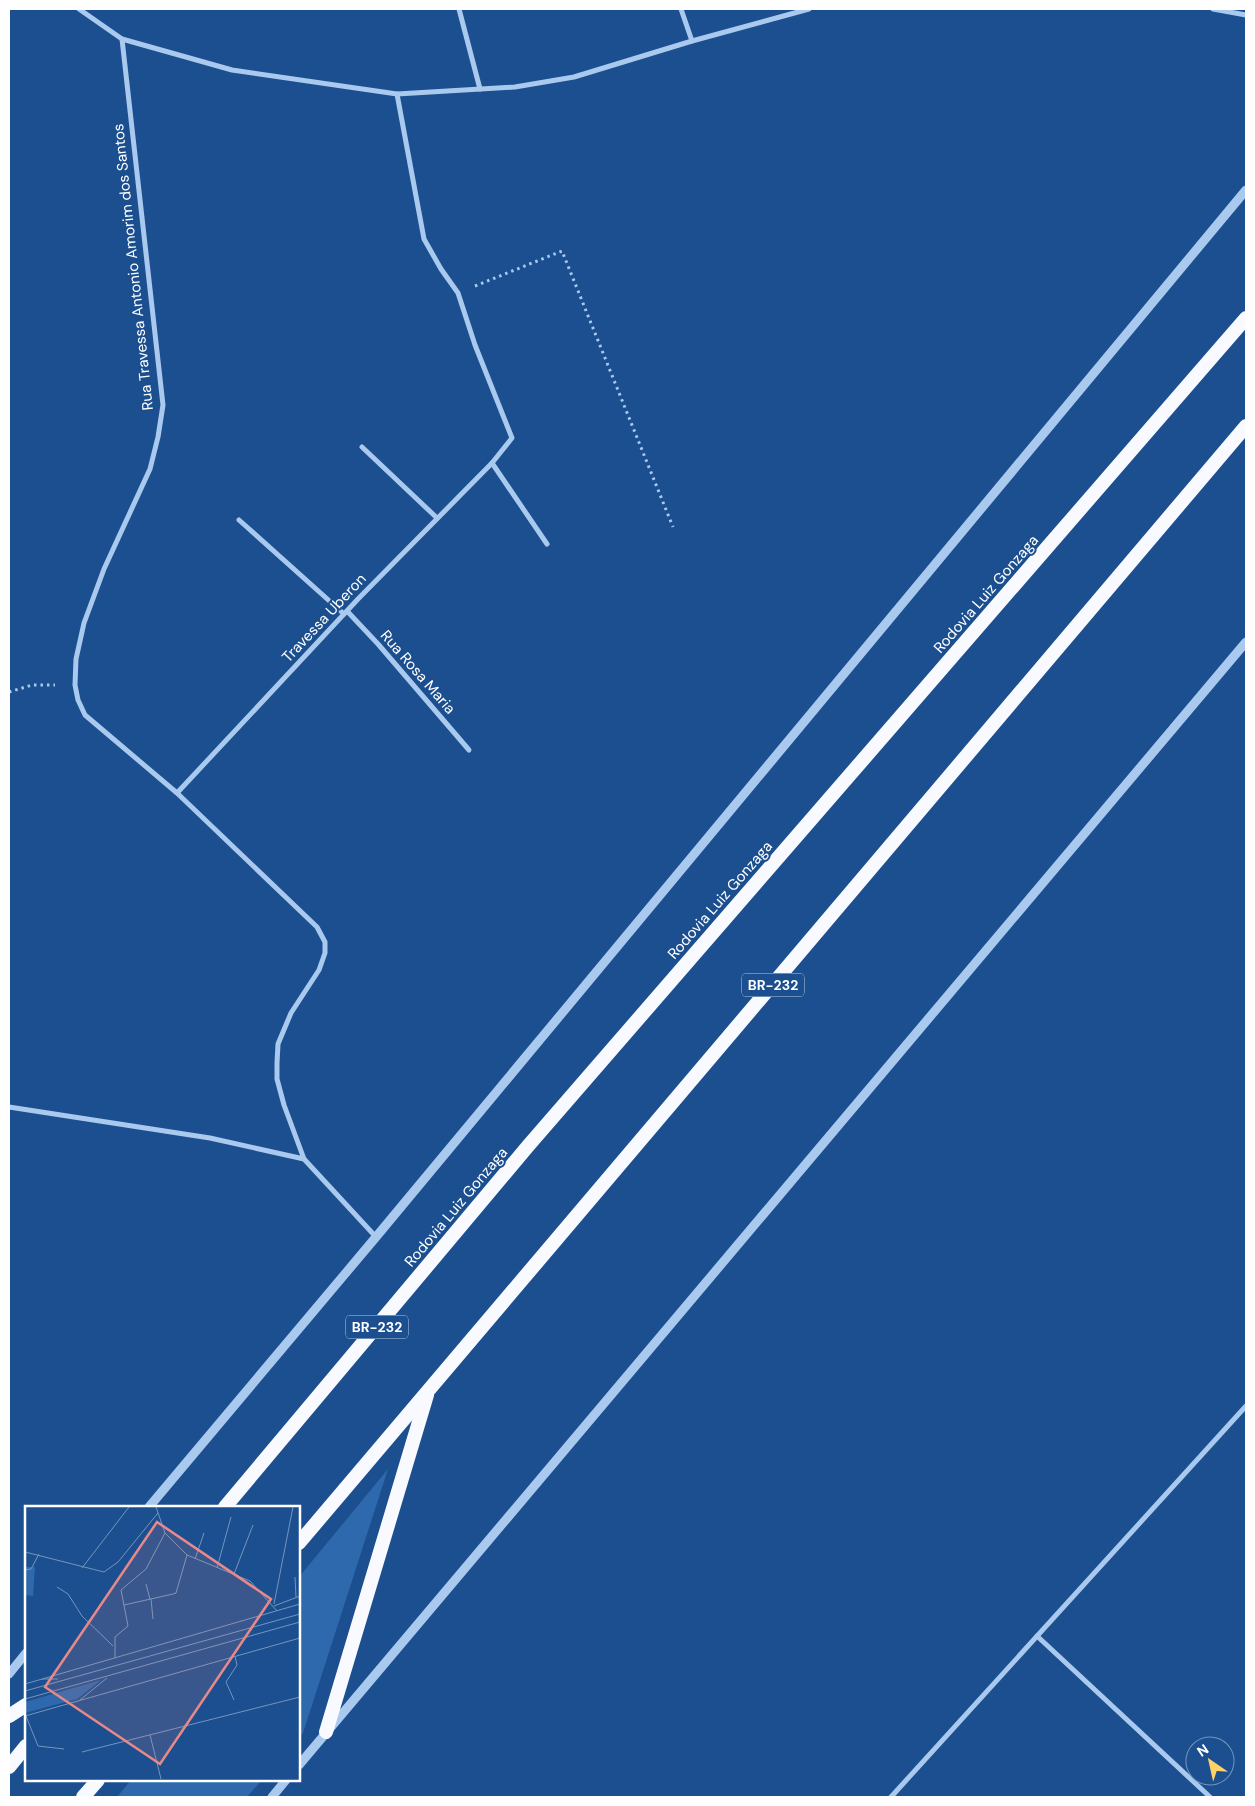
<svg xmlns="http://www.w3.org/2000/svg" width="1255" height="1806" font-family="'DM Sans',sans-serif">
	<style>
		.green { fill: #2e69ad }
		.lines { fill: none; stroke-linecap: round; stroke-linejoin: round }
		.path { stroke: #a9c9ee; stroke-width: 3; stroke-dasharray: 2.5 4; stroke-linecap: butt }
		.minor { stroke: #a9c9ee; stroke-width: 5 }
		.tertiary { stroke: #a9c9ee; stroke-width: 9 }
		.trunk { stroke: #f8faff; stroke-width: 14 }
		.labels { text-anchor: middle; dominant-baseline: central; stroke-width: 4; stroke-linejoin: round; paint-order: stroke }
		.shield { fill: #1b4f8f; stroke: #bbcadd; stroke-width: 1 }
		.shield-label { font-size: 14px; font-weight: bold; fill: #fff }
		.street-label { font-size: 15px; fill: #fff; stroke: #1b4f8f }
		.inset-road { fill: none; stroke: #7695bc; stroke-width: 1 }
		.view { fill: #e88989; fill-opacity: 0.15; stroke: #e88989; stroke-width: 2.5 }
		.inset-edge { fill: none; stroke: #fff; stroke-width: 2.5 }
	</style>
	<rect width="100%" height="100%" fill="#1b4f8f"/>
	<!-- green -->
	<g class="green">
		<path d="M 388,1469 L 303,1733 L 299,1738 L 299,1577 Z"/>
		<path d="M 131,1780 L 262,1780 L 247,1797 L 117,1797 Z"/>
	</g>
	<g class="lines">
		<!-- path -->
		<g class="path">
			<path d="M 475,286 L 562,251 L 673,527"/>
			<path d="M 9,692 L 32,685 L 55,685"/>
		</g>
		<!-- minor -->
		<g class="minor">
			<path d="M 79,9 L 122,39 L 232,70 L 397,94 L 515,87 L 574,77 L 692,41 L 809,9"/>
			<path d="M 459,9 L 480,89"/>
			<path d="M 681,9 L 692,41"/>
			<path d="M 1213,9 L 1246,15"/>
			<path d="M 122,39 L 163,405 L 158,437 L 150,469 L 104,569 L 84,623 L 76,659 L 75,685 L 78,700 L 85,715 L 177,793 L 317,927 L 325,942 L 325,953 L 319,970 L 291,1013 L 278,1044 L 277,1063 L 277,1079 L 284,1105 L 304,1159 L 376,1237"/>
			<path d="M 362,447 L 437,518"/>
			<path d="M 492,463 L 547,544"/>
			<path d="M 239,520 L 344,614"/>
			<path d="M 347,611 L 378,644 L 469,750"/>
			<path d="M 177,793 L 358,599 L 492,463 L 512,438 L 475,345 L 458,293 L 441,269 L 424,239 L 397,94"/>
			<path d="M 9,1107 L 210,1138 L 304,1159"/>
			<path d="M 1037,1636 L 1210,1797"/>
			<path d="M 891,1797 L 1246,1406"/>
		</g>
		<!-- tertiary -->
		<g class="tertiary">
			<path d="M 149,1507 L 376,1237 L 1246,190"/>
			<path d="M 9,1674 L 26,1653"/>
			<path d="M 299,1765 L 1246,642"/>
			<path d="M 272,1797 L 286,1780"/>
		</g>
		<!-- trunk -->
		<g class="trunk">
			<path d="M 225,1507 L 528,1146 L 1246,318"/>
			<path d="M 299,1543 L 1246,426"/>
			<path d="M 9,1716 L 26,1705"/>
			<path d="M 326,1732 L 427,1395"/>
			<path d="M 9,1767 L 26,1746"/>
			<path d="M 83,1797 L 98,1780"/>
		</g>
	</g>
	<g class="labels">
		<!-- shield labels -->
		<g class="shield">
			<rect x="742" y="973.5" width="62" height="23" rx="4"/>
			<rect x="346" y="1315.5" width="62" height="23" rx="4"/>
		</g>
		<g class="shield-label">
			<text x="773" y="985">BR-232</text>
			<text x="377" y="1327">BR-232</text>
		</g>
		<!-- street labels -->
		<g class="street-label">
			<text transform="translate(133 267) rotate(-96)">Rua Travessa Antonio Amorim dos Santos</text>
			<text transform="translate(986 594) rotate(-49)">Rodovia Luiz Gonzaga</text>
			<text transform="translate(324 618) rotate(-47)">Travessa Uberon</text>
			<text transform="translate(418 672) rotate(49)">Rua Rosa Maria</text>
			<text transform="translate(720 900) rotate(-49)">Rodovia Luiz Gonzaga</text>
			<text transform="translate(456 1207) rotate(-50)">Rodovia Luiz Gonzaga</text>
		</g>
	</g>
	<!-- overview -->
	<g transform="translate(25 1506)">
		<rect width="275" height="275" fill="#1b4f8f"/>
		<path d="M 0,61 L 10,61 L 8,90 L 0,89 ZM 76,174 L 52,193 L 0,207 L 0,196 Z" fill="#2e69ad"/>
		<path class="inset-road" d="M 131,1 L 140,27 L 162,49 L 225,75 L 252,105M 0,46 L 79,66 L 93,56 L 133,7M 170,53 L 179,27M 57,62 L 104,1M 192,62 L 206,11M 0,64 L 6,63 L 14,48M 209,68 L 228,19M 270,71 L 271,91M 121,78 L 125,93M 32,81 L 43,88 L 57,110 L 88,140M 148,88 L 151,87 L 162,49M 126,93 L 128,113M 249,98 L 268,1M 99,99 L 148,88M 249,100 L 275,90M 90,152 L 90,131 L 103,120 L 96,84 L 121,63 L 140,27M 17,173 L 33,173M 0,178 L 275,98M 0,185 L 275,108M 0,193 L 275,116M 55,194 L 82,172M 209,194 L 201,176 L 212,159 L 210,150M 0,210 L 275,132M 1,210 L 13,240 L 39,243M 125,229 L 136,273M 57,246 L 275,191"/>
		<path class="view" d="M 132,16 L 246,93 L 135,258 L 20,181 Z"/>
		<rect width="275" height="275" class="inset-edge"/>
	</g>
	<!-- border -->
	<rect width="1255" height="1806" fill="none" stroke="#ffffff" stroke-width="20"/>
	<!-- north arrow -->
	<g transform="translate(1210 1761) rotate(326)"><circle r="24" fill="#1b4f8f" stroke="#7695bc"/>
	<path d="M0-4L9 19L0 12L-9 19Z" fill="#ffd166"/>
	<text y="-8" font-size="14" font-weight="bold" text-anchor="middle" fill="#ffffff">N</text>
	</g>
</svg>
